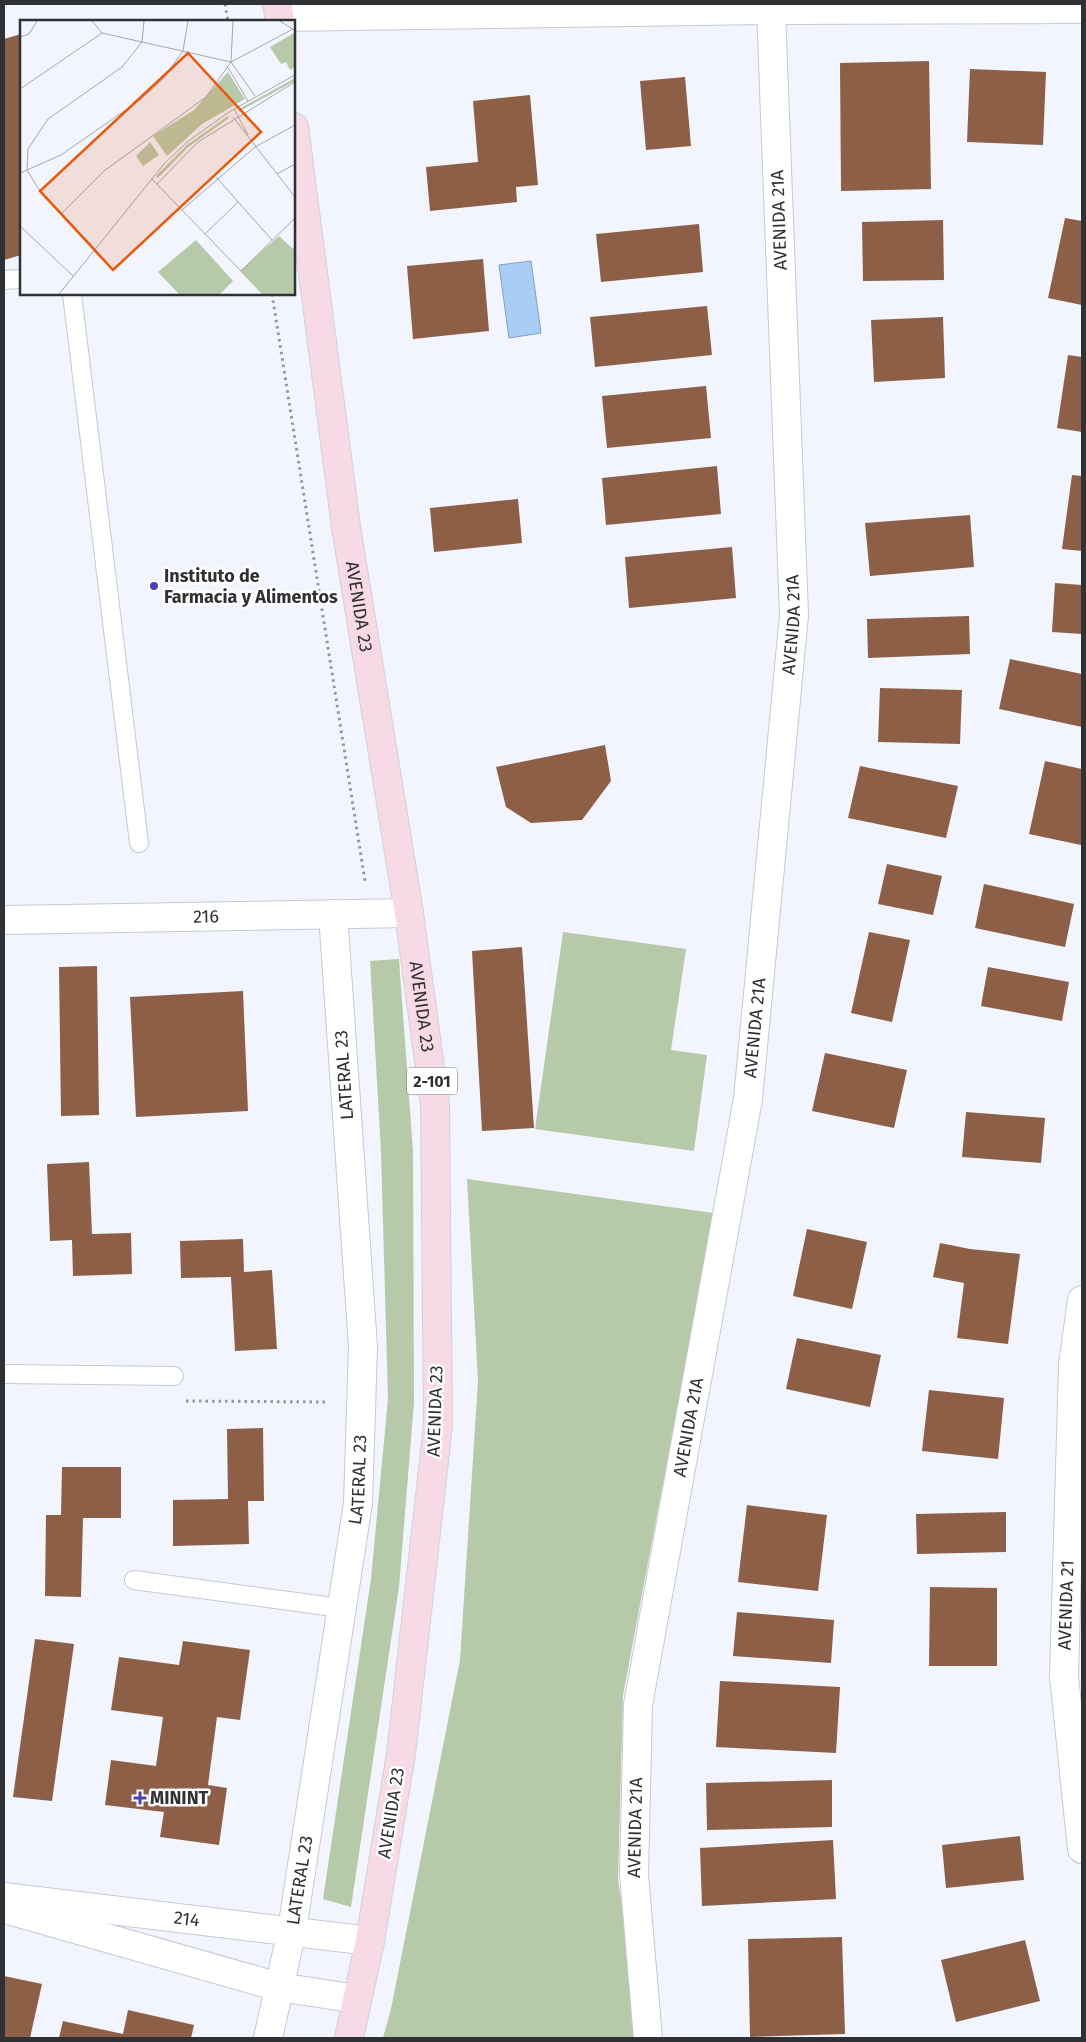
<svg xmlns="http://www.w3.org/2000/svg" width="1086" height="2042" font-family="'Fira Sans',sans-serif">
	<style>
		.green { fill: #b6c9a9 }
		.water { fill: #a8cdf6; stroke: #849ebc }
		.building { fill: #8d5f46 }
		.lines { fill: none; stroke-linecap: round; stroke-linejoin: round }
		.service-casing { stroke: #c6c9d4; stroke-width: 20 }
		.minor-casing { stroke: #c6c9d4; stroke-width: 30 }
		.primary-casing { stroke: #d1d2d3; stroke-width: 30 }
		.path { stroke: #94979e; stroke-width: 3; stroke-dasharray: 2.5 4; stroke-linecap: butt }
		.service { stroke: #fff; stroke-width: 18 }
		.minor { stroke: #fff; stroke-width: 28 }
		.primary { stroke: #f7dae5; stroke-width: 28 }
		.poi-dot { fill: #4e3eb5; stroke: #fff; stroke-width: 2 }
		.labels { text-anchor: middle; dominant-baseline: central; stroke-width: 5; stroke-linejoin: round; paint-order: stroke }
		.shield { fill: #fff; stroke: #6d6f72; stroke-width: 1 }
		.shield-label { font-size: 16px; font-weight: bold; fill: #2f3135 }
		.street-label { font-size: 18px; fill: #2f3135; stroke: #fff }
		.poi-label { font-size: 18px; font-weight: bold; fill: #2f3135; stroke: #fff; text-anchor: start }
		.inset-road { fill: none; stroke: #a4a7ae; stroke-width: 1 }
		.view { fill: #e8590c; fill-opacity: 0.15; stroke: #e8590c; stroke-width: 2.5 }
		.inset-edge { fill: none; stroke: #2f3135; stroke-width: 2.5 }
	</style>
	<rect width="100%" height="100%" fill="#f2f5fe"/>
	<!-- green -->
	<g class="green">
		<path d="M 563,932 L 686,949 L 671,1050 L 707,1055 L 694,1151 L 535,1129 Z"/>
		<path d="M 399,959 L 413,1152 L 414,1402 L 399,1587 L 351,1907 L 323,1899 L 371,1579 L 388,1399 L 381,1151 L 370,961 Z"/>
		<path d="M 467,1179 L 714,1213 L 623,1695 L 618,1880 L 643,2038 L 383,2038 L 391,2009 L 460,1660 L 478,1381 Z"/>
	</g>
	<!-- water -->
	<path class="water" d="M 531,261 L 541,333 L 509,338 L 499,265 Z"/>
	<!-- building -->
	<g class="building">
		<path d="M 21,34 L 21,255 L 4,260 L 4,39 Z"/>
		<path d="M 929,61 L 931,189 L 841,191 L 840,63 Z"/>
		<path d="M 970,69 L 1046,72 L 1043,145 L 967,142 Z"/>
		<path d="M 685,77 L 691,146 L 646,150 L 640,81 Z"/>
		<path d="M 530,95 L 538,185 L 516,187 L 517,202 L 430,211 L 426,167 L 478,162 L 473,101 Z"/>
		<path d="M 1065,218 L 1082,221 L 1082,305 L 1048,298 Z"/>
		<path d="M 943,220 L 944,280 L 863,281 L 862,222 Z"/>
		<path d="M 699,224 L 703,272 L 601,282 L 596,234 Z"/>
		<path d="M 483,259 L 489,331 L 413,339 L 407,266 Z"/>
		<path d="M 707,306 L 712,355 L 595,367 L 590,317 Z"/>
		<path d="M 943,317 L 945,378 L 874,382 L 871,320 Z"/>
		<path d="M 1068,355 L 1082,357 L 1082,432 L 1057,428 Z"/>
		<path d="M 706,386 L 711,438 L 607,448 L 602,396 Z"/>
		<path d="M 717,466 L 721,514 L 606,525 L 602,478 Z"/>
		<path d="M 1072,475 L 1082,476 L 1082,551 L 1062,549 Z"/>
		<path d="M 518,499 L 522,543 L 434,552 L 430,508 Z"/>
		<path d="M 970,515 L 974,567 L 870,576 L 865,523 Z"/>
		<path d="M 732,547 L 736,598 L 629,608 L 625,557 Z"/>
		<path d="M 1055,583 L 1082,585 L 1082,634 L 1052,632 Z"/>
		<path d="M 969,616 L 970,654 L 868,658 L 867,619 Z"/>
		<path d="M 1010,659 L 1082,674 L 1082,727 L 999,709 Z"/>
		<path d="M 880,688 L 962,690 L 960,744 L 878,742 Z"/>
		<path d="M 605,745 L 611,781 L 582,820 L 531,823 L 506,807 L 496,767 Z"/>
		<path d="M 1045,761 L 1082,769 L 1082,838 L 1081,845 L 1029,834 Z"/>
		<path d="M 860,766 L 958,786 L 946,838 L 848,818 Z"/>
		<path d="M 887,864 L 942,876 L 933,915 L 878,904 Z"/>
		<path d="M 984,884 L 1074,904 L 1065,947 L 975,928 Z"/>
		<path d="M 869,932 L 910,940 L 892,1022 L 851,1013 Z"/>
		<path d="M 522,947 L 534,1128 L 482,1131 L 472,951 Z"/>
		<path d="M 97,966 L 99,1115 L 61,1116 L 59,967 Z"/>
		<path d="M 988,967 L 1069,982 L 1062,1021 L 981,1006 Z"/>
		<path d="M 243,991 L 248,1111 L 136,1117 L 130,997 Z"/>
		<path d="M 825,1053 L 907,1070 L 894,1128 L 812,1111 Z"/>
		<path d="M 966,1112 L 1045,1118 L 1041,1163 L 962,1157 Z"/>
		<path d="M 89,1162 L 92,1234 L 131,1233 L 132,1274 L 73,1276 L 72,1240 L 50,1241 L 47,1164 Z"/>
		<path d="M 807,1229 L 867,1242 L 852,1309 L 793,1296 Z"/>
		<path d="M 243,1239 L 244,1272 L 272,1270 L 277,1349 L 235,1351 L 231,1277 L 181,1278 L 180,1241 Z"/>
		<path d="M 940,1243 L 970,1249 L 1020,1254 L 1008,1344 L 957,1338 L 964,1283 L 933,1277 Z"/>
		<path d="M 797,1338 L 881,1355 L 870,1407 L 786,1389 Z"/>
		<path d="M 929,1390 L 1004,1398 L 998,1459 L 922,1451 Z"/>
		<path d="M 263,1428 L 264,1501 L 248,1501 L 249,1544 L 173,1546 L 173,1500 L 228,1499 L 227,1429 Z"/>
		<path d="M 62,1467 L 121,1467 L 121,1518 L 83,1518 L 81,1597 L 45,1596 L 46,1515 L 61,1515 Z"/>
		<path d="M 747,1505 L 827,1515 L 818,1591 L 738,1582 Z"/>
		<path d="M 1006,1512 L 1006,1552 L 917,1554 L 916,1514 Z"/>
		<path d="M 930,1587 L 997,1588 L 997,1666 L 929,1666 Z"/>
		<path d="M 737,1612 L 834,1620 L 831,1663 L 733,1656 Z"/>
		<path d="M 35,1639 L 74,1644 L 52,1801 L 13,1797 Z"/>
		<path d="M 183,1641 L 250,1650 L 240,1720 L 217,1717 L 208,1785 L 227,1788 L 219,1845 L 160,1837 L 164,1812 L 105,1805 L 111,1760 L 156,1766 L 163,1717 L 111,1710 L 119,1657 L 179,1665 Z"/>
		<path d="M 720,1681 L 840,1687 L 836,1753 L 716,1747 Z"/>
		<path d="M 832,1780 L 832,1827 L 707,1830 L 706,1783 Z"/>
		<path d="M 1020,1836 L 1024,1880 L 946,1888 L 942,1845 Z"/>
		<path d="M 833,1840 L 836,1899 L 702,1906 L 700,1848 Z"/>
		<path d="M 842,1937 L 845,2034 L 750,2037 L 748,1939 Z"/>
		<path d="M 1025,1940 L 1040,2001 L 956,2022 L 941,1960 Z"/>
		<path d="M 4,1976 L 42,1984 L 30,2038 L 4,2038 Z"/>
		<path d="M 128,2010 L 194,2025 L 191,2038 L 59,2038 L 63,2021 L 123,2034 Z"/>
	</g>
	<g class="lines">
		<!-- service casing -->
		<g class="service-casing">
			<g id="service">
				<path d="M 4,280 L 21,279"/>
				<path d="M 72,294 L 139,843"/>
				<path d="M 4,1374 L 174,1376"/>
				<path d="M 134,1580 L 341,1608"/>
			</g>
		</g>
		<!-- minor casing -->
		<g class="minor-casing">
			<g id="minor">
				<path d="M 279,17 L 771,10 L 1082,9"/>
				<path id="s1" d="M 4,920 L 409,913"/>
				<path d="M 1082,1300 L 1073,1365 L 1064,1676 L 1082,1849"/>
				<path id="s2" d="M 4,1897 L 370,1941"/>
				<path d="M 12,1911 L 279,1987 L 357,1999"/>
				<path id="s3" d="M 268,2038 L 292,1930 L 358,1503 L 363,1347 L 333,914"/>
				<path id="s4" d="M 648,2038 L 634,1875 L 638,1705 L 748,1099 L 794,615 L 771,10"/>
			</g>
		</g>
		<!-- primary casing -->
		<g class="primary-casing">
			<g id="primary">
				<path d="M 277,4 L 280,21"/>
				<path id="s5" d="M 294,127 L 346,527 L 409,913 L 435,1105 L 438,1425 L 401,1754 L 370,1941 L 349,2038"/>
			</g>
		</g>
		<!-- path -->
		<g class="path">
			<path d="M 225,4 L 228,21"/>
			<path d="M 272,294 L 365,881"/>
			<path d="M 186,1401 L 328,1402"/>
		</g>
		<!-- service -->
		<use href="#service" class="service"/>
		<!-- minor -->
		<use href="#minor" class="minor"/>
		<!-- primary -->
		<use href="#primary" class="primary"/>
	</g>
	<!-- markers -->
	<g class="poi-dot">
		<circle cx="154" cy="586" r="5"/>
		<path d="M137.5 1790.5h5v5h5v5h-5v5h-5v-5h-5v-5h5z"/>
	</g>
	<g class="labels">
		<!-- shield labels -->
		<rect class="shield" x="407" y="1067.5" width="50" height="27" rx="4"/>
		<g class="shield-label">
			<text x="432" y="1081">2-101</text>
		</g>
		<!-- street labels -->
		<g class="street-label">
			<text transform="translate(779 220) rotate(-92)">AVENIDA 21A</text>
			<text stroke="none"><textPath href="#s5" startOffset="484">AVENIDA 23</textPath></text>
			<text stroke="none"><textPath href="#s4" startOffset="1426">AVENIDA 21A</textPath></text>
			<text stroke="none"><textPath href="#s1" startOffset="202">216</textPath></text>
			<text stroke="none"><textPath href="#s5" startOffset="889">AVENIDA 23</textPath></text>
			<text stroke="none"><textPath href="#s4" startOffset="1021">AVENIDA 21A</textPath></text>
			<text transform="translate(344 1075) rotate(-94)">LATERAL 23</text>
			<text transform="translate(435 1411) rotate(-88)">AVENIDA 23</text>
			<text stroke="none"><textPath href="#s4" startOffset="616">AVENIDA 21A</textPath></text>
			<text stroke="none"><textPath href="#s3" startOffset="566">LATERAL 23</textPath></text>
			<text transform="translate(1066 1605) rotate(-88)">AVENIDA 21</text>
			<text transform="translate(391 1813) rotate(-81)">AVENIDA 23</text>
			<text stroke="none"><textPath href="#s4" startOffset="211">AVENIDA 21A</textPath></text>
			<text stroke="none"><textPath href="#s3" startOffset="161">LATERAL 23</textPath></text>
			<text stroke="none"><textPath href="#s2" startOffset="184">214</textPath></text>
		</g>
		<!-- poi labels -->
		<g class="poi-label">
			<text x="164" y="576">Instituto de<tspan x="164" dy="21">Farmacia y Alimentos</tspan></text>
			<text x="150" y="1798">MININT</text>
		</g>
	</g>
	<!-- overview -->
	<g transform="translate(20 20)">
		<rect width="275" height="275" fill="#f2f5fe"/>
		<path d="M 274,13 L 275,47 L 270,50 L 266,42 L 261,44 L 250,27 ZM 208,52 L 225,79 L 182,104 L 147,136 L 133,116 L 174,90 ZM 275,58 L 275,61 L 220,91 L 219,89 ZM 208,96 L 209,98 L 168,127 L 138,158 L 136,156 L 167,125 ZM 130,122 L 139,135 L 123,146 L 116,136 ZM 259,216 L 273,229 L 275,227 L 275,274 L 242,274 L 220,251 ZM 176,220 L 213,261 L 200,274 L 159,274 L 138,252 Z" fill="#b6c9a9"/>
		<path class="inset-road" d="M 72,1 L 82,13 L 211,42 L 235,76M 260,1 L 274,10M 0,17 L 9,14 L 17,1M 211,42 L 213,1M 207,46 L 228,81M 0,69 L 82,13M 214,89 L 228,115M 213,97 L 275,177M 0,153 L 41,135 L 120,80 L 143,59 L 163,31 L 168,1M 257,154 L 275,144M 196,157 L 252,220M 132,159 L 221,251 L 275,198M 137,164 L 178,122 L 275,62M 162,190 L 235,127 L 275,105M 42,193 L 84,151 L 186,77 L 211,42 L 273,9M 0,206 L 53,256M 185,214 L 218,182M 75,229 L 18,168 L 7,150 L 8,129 L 28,99 L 102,47 L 122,22 L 124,1M 39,274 L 144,144 L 167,122 L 209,92 L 275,55"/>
		<path class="view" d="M 168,33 L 241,112 L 93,250 L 20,171 Z"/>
		<rect width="275" height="275" class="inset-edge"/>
	</g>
	<!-- border -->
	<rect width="1086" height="2042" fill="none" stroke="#2f3135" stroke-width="10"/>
</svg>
